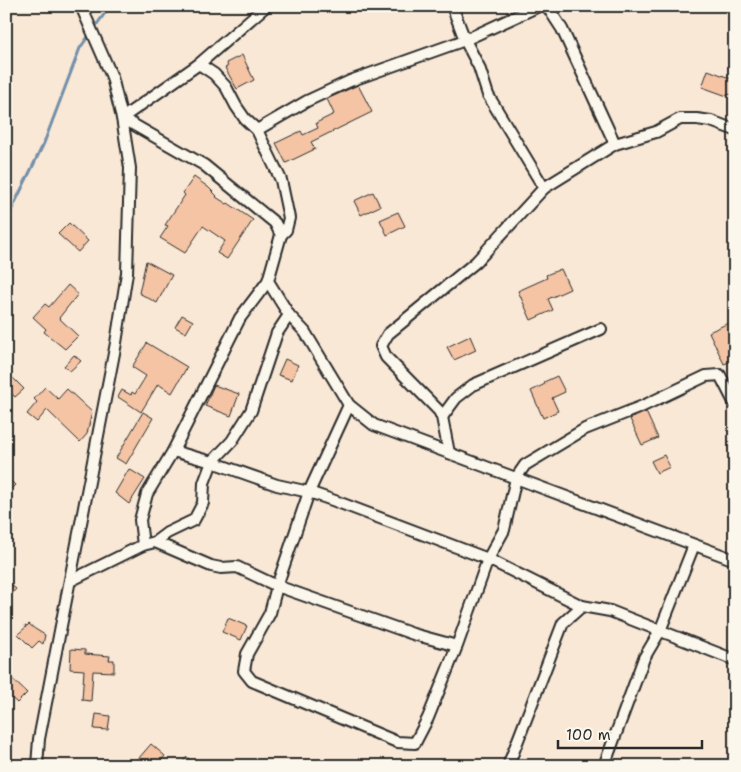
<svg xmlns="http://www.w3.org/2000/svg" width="741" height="772" font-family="'Shantell Sans',sans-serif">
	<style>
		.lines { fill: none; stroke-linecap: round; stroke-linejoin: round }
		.stream { stroke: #738faa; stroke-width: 3 }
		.building { fill: #f4c4a4; stroke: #2b2b2b }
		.minor-casing { stroke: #2b2b2b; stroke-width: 14 }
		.minor { stroke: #fbf7ec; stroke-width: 10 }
	</style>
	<rect width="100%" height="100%" fill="#f9e8d6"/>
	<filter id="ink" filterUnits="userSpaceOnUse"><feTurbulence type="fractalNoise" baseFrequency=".02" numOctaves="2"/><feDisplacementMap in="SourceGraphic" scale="10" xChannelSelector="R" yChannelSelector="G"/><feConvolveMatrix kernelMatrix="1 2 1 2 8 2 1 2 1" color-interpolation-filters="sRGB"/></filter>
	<g filter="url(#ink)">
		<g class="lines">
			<!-- stream -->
			<path class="stream" d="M 6,221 L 44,143 L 80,48 L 110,6"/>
		</g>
		<!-- building -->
		<g class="building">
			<path d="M 242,55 L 254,80 L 237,89 L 225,68 L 228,66 L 226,63 Z"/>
			<path d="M 708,70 L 735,80 L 735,96 L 728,94 L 727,96 L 702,87 Z"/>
			<path d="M 358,85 L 372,112 L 311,142 L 315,149 L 286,163 L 276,143 L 301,131 L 303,135 L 318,128 L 316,123 L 334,114 L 327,99 Z"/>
			<path d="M 194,177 L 208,187 L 217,196 L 216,197 L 227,204 L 228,203 L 253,220 L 227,259 L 217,253 L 225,241 L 203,226 L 185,253 L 160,238 L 168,226 L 165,225 L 185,195 L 183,193 Z"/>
			<path d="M 373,192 L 380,206 L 361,215 L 354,201 Z"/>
			<path d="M 398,212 L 405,226 L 387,235 L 380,220 Z"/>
			<path d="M 69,223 L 88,241 L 78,252 L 58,234 Z"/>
			<path d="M 146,261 L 172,275 L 157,303 L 139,293 Z"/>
			<path d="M 561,269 L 570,289 L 548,299 L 553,310 L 531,320 L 518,291 L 547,278 L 546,275 Z"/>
			<path d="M 68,285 L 78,294 L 59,318 L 78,336 L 65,349 L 44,332 L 46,329 L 33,317 L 45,304 L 49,307 Z"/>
			<path d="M 182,315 L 193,321 L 186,333 L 175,327 Z"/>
			<path d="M 735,320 L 735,360 L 724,364 L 709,332 Z"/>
			<path d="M 470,336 L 476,350 L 454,360 L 447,347 Z"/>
			<path d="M 147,343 L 187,367 L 172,393 L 158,384 L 141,412 L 118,397 L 122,390 L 131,395 L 132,392 L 135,394 L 146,376 L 132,367 Z"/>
			<path d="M 74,355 L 81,361 L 70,371 L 64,366 Z"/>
			<path d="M 285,359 L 298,365 L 292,380 L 278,375 Z"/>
			<path d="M 6,371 L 24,389 L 15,397 L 6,388 Z"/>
			<path d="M 557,376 L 565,392 L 552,398 L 558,411 L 543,418 L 531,391 L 545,384 L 544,382 Z"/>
			<path d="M 214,385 L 239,394 L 231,416 L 205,406 Z"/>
			<path d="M 45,387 L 58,399 L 67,389 L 92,412 L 87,434 L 80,442 L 47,410 L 37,422 L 27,414 L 37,402 L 34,399 Z"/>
			<path d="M 143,412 L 153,418 L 126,464 L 116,458 Z"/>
			<path d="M 646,412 L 658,438 L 642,445 L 630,419 Z"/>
			<path d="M 664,455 L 670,467 L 657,473 L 651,461 Z"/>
			<path d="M 129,469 L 145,479 L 129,504 L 115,493 Z"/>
			<path d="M 6,476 L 15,485 L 6,494 Z"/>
			<path d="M 6,581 L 16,589 L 6,600 Z"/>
			<path d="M 228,618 L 247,626 L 241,640 L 222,632 Z"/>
			<path d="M 29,624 L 35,629 L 45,635 L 43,644 L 39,641 L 32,648 L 18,634 L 26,627 L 25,625 L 27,626 Z"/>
			<path d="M 71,649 L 85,650 L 85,654 L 110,656 L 109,660 L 114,660 L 114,672 L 93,671 L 91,701 L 82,700 L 84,670 L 70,669 Z"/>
			<path d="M 6,673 L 27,693 L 17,703 L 6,693 Z"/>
			<path d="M 96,714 L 110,716 L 108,730 L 94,729 Z"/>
			<path d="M 151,744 L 165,756 L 156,766 L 132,766 Z"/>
			<path d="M 187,757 L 197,766 L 179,766 Z"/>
		</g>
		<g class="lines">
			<!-- minor casing -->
			<g class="minor-casing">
				<g id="minor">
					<path d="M 266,6 L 199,64 L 122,118 L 204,165 L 275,223 L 281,235 L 268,281 L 289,315 L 305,332 L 349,405 L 374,425 L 735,560"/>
					<path d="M 452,6 L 465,40 L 479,67 L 488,95 L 544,188"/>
					<path d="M 547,6 L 562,29 L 615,144"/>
					<path d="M 199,64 L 214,74 L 226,87 L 236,106 L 245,119 L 257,130 L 281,180 L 289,218 L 286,230 L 281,235"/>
					<path d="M 257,130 L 307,101 L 350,81 L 465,40 L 539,6"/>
					<path d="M 442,417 L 456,398 L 473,385 L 601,329"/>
					<path d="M 173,451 L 212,462 L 277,485 L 309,492 L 335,501 L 488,559 L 582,606"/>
					<path d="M 449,453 L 442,417 L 439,411 L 386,357 L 381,346 L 388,334 L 476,262 L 544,188 L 615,144 L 656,132 L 680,119 L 697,119 L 711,121 L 735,130"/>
					<path d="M 155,542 L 167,533 L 194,520 L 203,503 L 204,483 L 212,462 L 232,441 L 251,411 L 277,333 L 289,315"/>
					<path d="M 143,545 L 140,520 L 147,494 L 173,451 L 240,318 L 268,281"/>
					<path d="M 70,581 L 143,545 L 155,542 L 211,566 L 221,568 L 237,567 L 277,586 L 309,492 L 349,405"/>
					<path d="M 457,646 L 413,634 L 277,586 L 270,613 L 247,654 L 244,671 L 252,681 L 397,742 L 415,743 L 428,718 L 457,646 L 488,559 L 504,530 L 516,478 L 525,465 L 585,429 L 643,406 L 706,376 L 720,375 L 735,404"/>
					<path d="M 37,766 L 39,739 L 116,343 L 127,273 L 130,168 L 122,118 L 112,77 L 81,6"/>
					<path d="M 508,766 L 563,623 L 582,606 L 610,611 L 735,660"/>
					<path d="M 604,766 L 644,658 L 660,631 L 694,545"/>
				</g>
			</g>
			<!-- minor -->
			<use href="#minor" class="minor"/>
		</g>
	</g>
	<!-- margin -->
	<rect width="741" height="772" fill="none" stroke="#fbf7ec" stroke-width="25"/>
	<rect x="12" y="12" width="716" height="747" fill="none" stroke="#2b2b2b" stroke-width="2" filter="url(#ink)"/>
	<!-- scale -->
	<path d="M558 740v8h144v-8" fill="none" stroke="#2b2b2b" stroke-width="2.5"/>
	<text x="566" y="740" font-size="15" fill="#2b2b2b" stroke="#fbf7ec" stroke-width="4" paint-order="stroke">100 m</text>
</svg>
